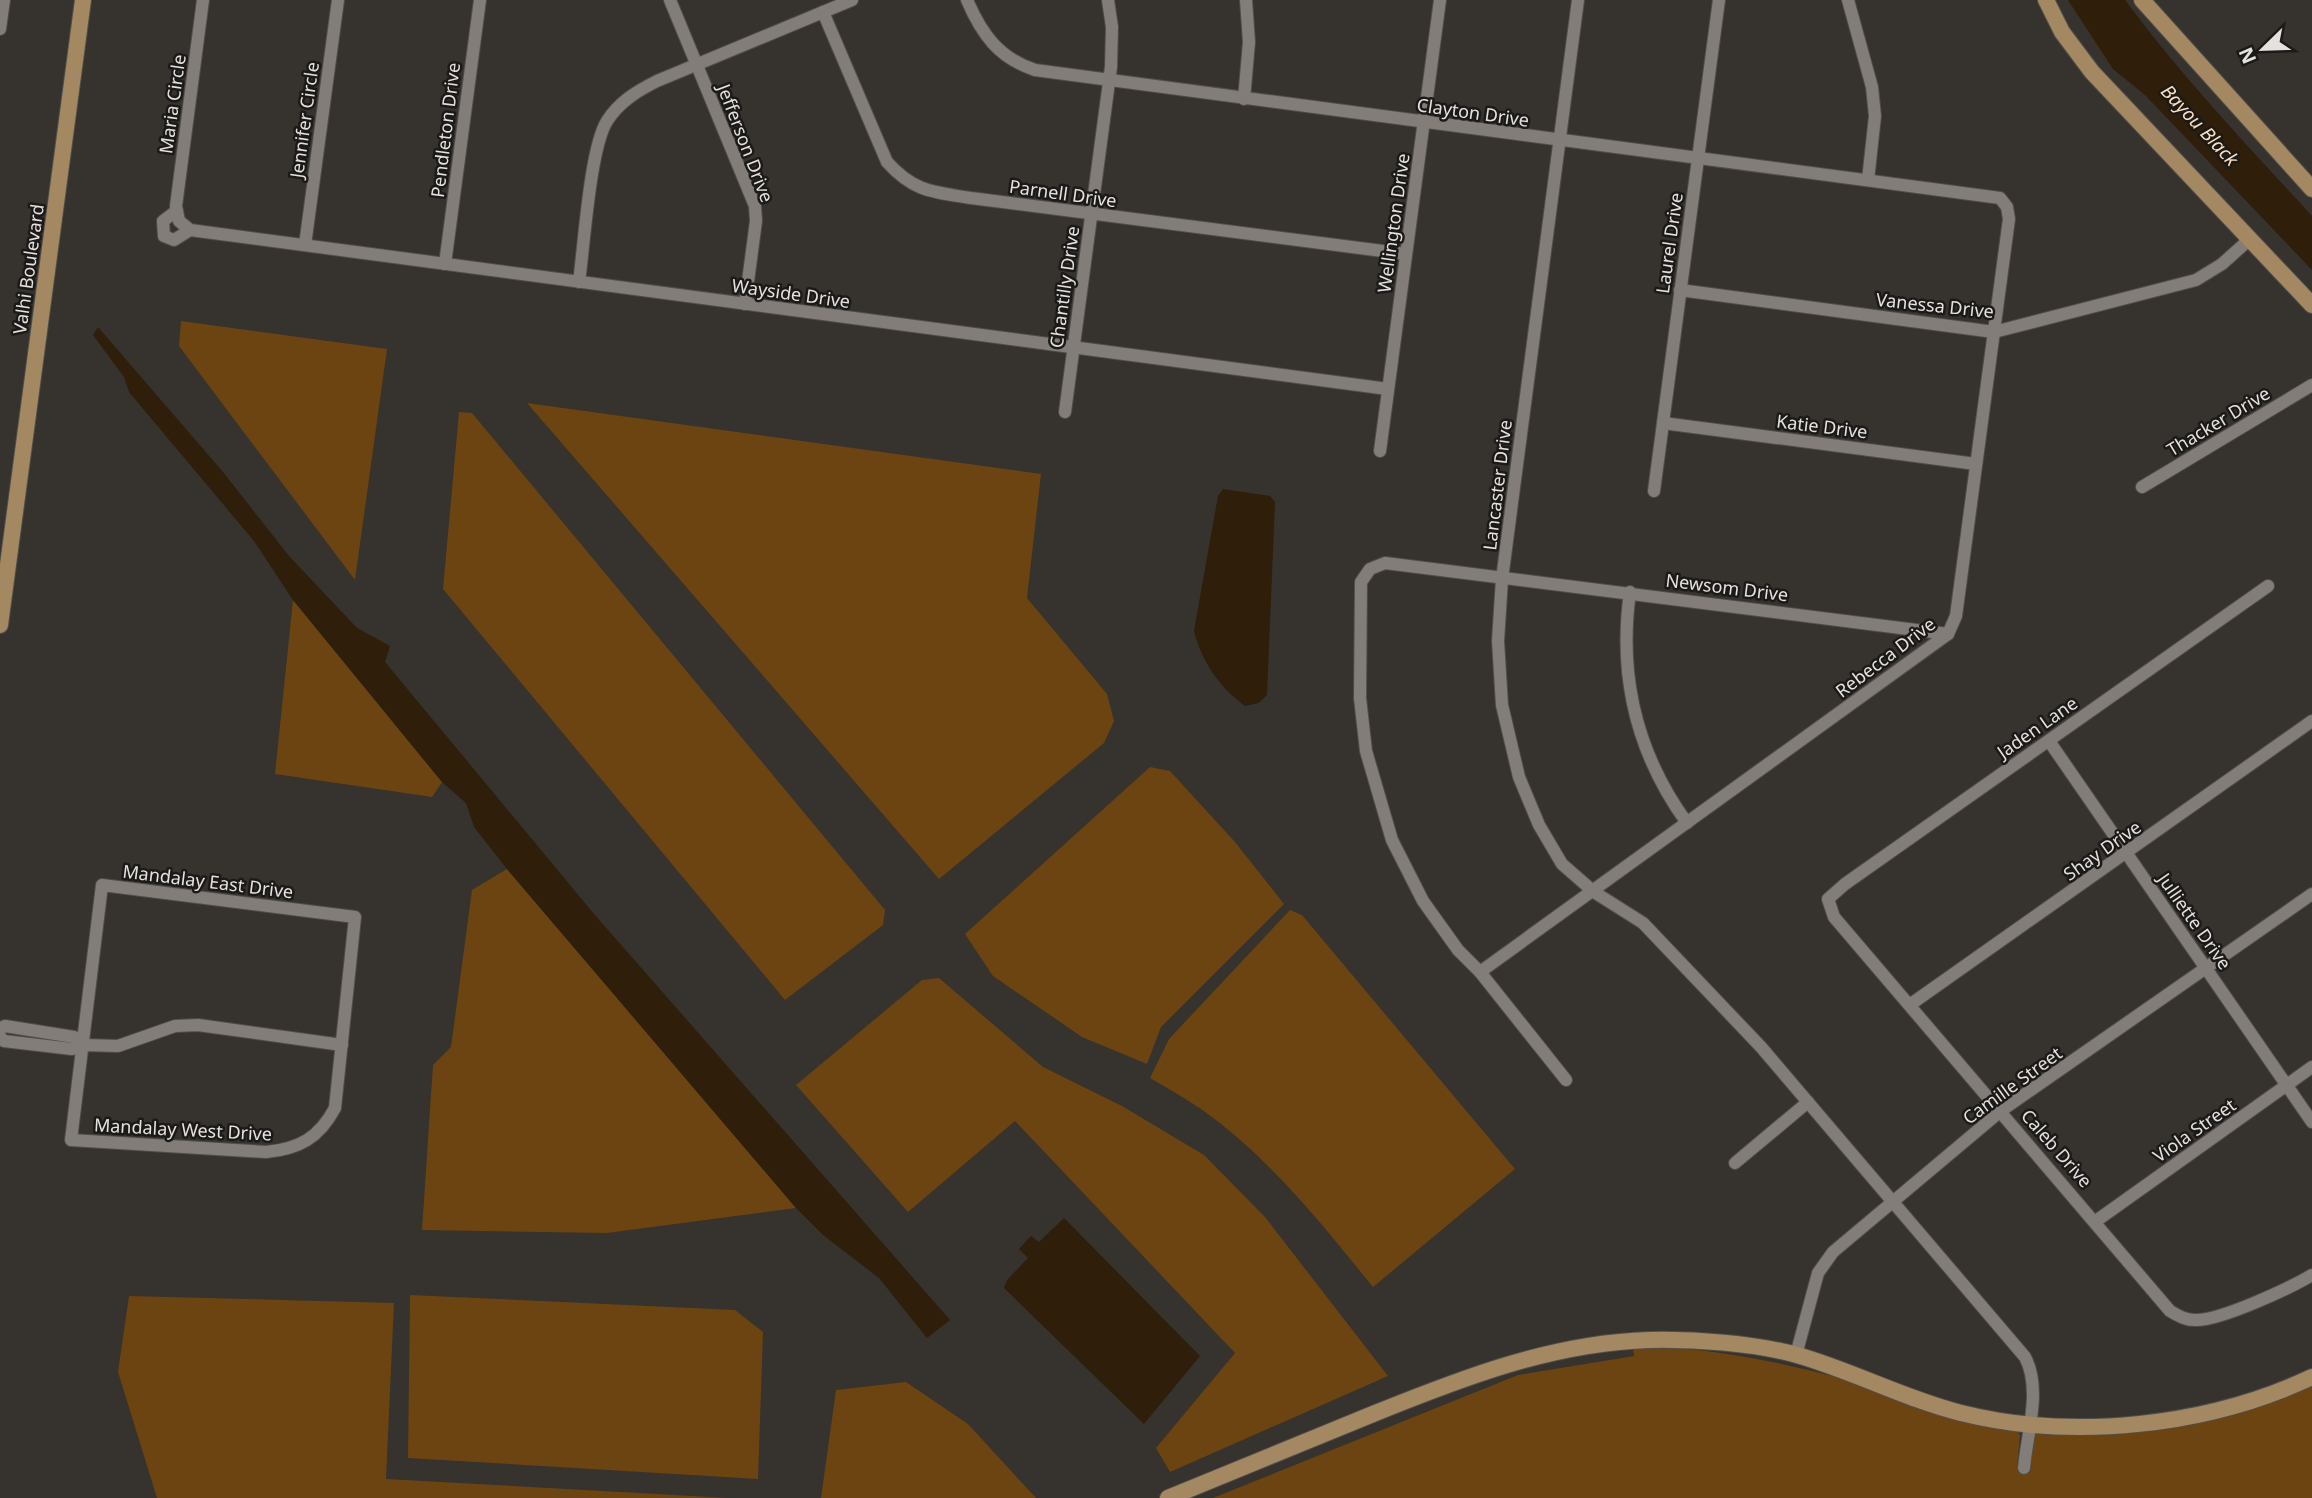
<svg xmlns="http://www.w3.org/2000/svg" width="2312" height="1498" font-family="'Noto Sans',sans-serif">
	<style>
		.green { fill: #6b4411 }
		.water { fill: #2f1e0a }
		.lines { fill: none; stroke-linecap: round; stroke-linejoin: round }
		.street-casing { stroke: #514e4a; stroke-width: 14 }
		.secondary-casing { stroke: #514e4a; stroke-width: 18 }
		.street { stroke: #827d78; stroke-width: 12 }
		.secondary { stroke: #a48862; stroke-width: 16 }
		.labels { text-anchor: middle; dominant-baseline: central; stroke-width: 5; stroke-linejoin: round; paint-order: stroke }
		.street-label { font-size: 18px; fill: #e4e1de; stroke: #1c1a18 }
		.water-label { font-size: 19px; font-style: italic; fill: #fddfbf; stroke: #1c1a18 }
	</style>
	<rect width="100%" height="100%" fill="#36322d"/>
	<!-- green -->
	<g class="green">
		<path d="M 181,321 L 387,349 L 355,580 L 179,346 Z"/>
		<path d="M 527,403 L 1041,474 L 1027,598 L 1107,694 L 1114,721 L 1104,743 L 939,879 Z"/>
		<path d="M 459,412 L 472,413 L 885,910 L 883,925 L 785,1000 L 443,589 Z"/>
		<path d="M 293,600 L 442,782 L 432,797 L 275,774 Z"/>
		<path d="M 1150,767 L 1170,771 L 1235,842 L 1284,904 L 1161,1027 L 1147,1064 L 1082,1037 L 993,976 L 965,934 Z"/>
		<path d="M 507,869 L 796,1208 L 607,1233 L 422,1230 L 433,1065 L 451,1047 L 472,890 Z"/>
		<path d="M 1290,910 L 1302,915 L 1515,1169 L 1373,1287 C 1321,1223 1269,1157 1201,1109 C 1185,1098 1167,1088 1150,1078 L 1169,1039 Z"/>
		<path d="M 939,978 L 1043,1067 L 1122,1106 L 1204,1155 L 1265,1217 L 1388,1376 L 1170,1472 L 1156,1448 L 1235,1353 L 1015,1121 L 908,1212 L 796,1085 L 922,980 Z"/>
		<path d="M 410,1295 L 735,1310 L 763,1332 L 758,1479 L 408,1458 Z"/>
		<path d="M 129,1296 L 394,1303 L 386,1479 L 729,1498 L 157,1498 L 118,1372 Z"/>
		<path d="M 1675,1348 C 1793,1357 1903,1397 2016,1430 L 2020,1435 L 2017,1469 L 2028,1472 L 2034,1434 L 2038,1431 C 2103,1432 2168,1434 2231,1415 C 2258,1406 2285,1394 2312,1384 L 2312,1498 L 1213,1498 L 1518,1375 L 1634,1356 L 1633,1349 Z"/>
		<path d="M 906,1382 L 968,1424 L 1036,1498 L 821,1498 L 836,1390 Z"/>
	</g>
	<!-- water -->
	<g class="water">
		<path d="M 2068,0 L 2125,0 C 2182,77 2247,145 2312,216 L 2312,270 L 2145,95 L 2113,69 Z"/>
		<path d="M 98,327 L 223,472 L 289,556 L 357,628 L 390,646 L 385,662 L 594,914 L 950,1320 L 927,1338 L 879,1278 L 823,1235 L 796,1208 L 507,869 L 474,827 L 466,803 L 442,782 L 293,600 L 254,541 L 129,392 L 124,377 L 93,335 Z"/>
		<path d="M 1223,489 L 1270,496 L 1275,502 L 1267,695 L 1259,703 L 1245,706 C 1219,687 1202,662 1194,631 L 1218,496 Z"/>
		<path d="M 1064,1218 L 1200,1356 L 1144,1424 L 1004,1288 L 1007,1280 L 1028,1258 L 1019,1249 L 1031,1236 L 1039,1242 Z"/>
	</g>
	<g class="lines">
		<!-- street casing -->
		<g class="street-casing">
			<g id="street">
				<path d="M 203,0 L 176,206 L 179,221 L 190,230 L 1388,389"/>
				<path d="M 670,0 L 755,206 L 756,221 L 745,304"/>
				<path d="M 967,0 C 982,35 999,58 1035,70 L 2000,198 L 2007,207 L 2009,219 L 1956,616 L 1948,634 L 1480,972"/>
				<path d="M 1578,0 L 1502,579 L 1498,641 L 1502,705 L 1519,777 L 1539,825 L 1562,864 L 1594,892 L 1643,923 L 1761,1047 L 2025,1357 C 2042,1389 2027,1433 2024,1468"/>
				<path d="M 1848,0 L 1872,87 L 1875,116 L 1868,180"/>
				<path d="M 823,12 L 887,162 C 914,192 933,192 971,198 L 1406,254"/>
				<path d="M 0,29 L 4,0"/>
				<path d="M 1244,99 L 1249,42 L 1246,0"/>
				<path d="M 175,212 L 163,221 L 164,236 L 174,240 L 190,230"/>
				<path d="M 305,245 L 338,0"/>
				<path d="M 445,264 L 480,0"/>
				<path d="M 579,282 C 584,246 590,148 607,121 C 619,102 637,91 657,81 L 852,0"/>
				<path d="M 1680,290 L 1994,332 L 2196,280 L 2222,264 L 2251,238"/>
				<path d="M 1065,412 L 1111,67 L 1112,27 L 1108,0"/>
				<path d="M 1663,423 L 1976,464"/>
				<path d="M 1380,451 L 1440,0"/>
				<path d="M 2142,487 L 2312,385"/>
				<path d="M 1654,491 L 1719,0"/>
				<path d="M 2268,586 L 1845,884 L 1828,899 L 1834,917 L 2170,1311 C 2179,1316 2185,1320 2195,1320 C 2220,1321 2290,1288 2312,1275"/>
				<path d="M 1630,592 C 1618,677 1637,754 1687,823"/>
				<path d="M 2049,741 L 2312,1122"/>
				<path d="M 102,885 L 355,917 L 335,1108 C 319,1138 299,1149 266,1152 L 71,1140 Z"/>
				<path d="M 1911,1004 L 2312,721"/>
				<path d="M 0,1029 L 5,1026 L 74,1037 L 83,1045"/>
				<path d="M 0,1037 L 4,1041 L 72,1049 L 83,1045 L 118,1046 L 175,1026 L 198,1025 L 342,1045"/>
				<path d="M 1566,1080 L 1480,972 L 1458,950 L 1423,901 L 1392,840 L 1366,751 L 1360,698 L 1361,582 L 1370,569 L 1385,563 L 1948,634"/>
				<path d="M 1735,1163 L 1808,1102"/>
				<path d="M 2096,1221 L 2312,1067"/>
				<path d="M 1796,1355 L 1818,1273 L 1833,1252 L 2002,1110 L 2312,894"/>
			</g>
		</g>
		<!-- secondary casing -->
		<g class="secondary-casing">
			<g id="secondary">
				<path d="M 2046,0 L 2062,32 L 2092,72 L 2312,305"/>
				<path d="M 2142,0 L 2312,189"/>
				<path d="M 0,625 L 83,0"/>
				<path d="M 1168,1498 C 1236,1470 1304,1442 1373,1414 C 1462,1378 1552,1343 1649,1340 C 1693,1339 1754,1343 1797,1355 C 1853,1371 1905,1399 1961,1413 C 2073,1441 2208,1426 2312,1377"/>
			</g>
		</g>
		<!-- street -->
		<use href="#street" class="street"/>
		<!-- secondary -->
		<use href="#secondary" class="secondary"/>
	</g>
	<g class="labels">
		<!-- street labels -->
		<g class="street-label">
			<text transform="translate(172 104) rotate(-82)">Maria Circle</text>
			<text transform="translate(1473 112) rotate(8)">Clayton Drive</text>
			<text transform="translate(304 120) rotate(-82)">Jennifer Circle</text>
			<text transform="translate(445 130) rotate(-83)">Pendleton Drive</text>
			<text transform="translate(746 143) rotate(69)">Jefferson Drive</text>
			<text transform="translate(1063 193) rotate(8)">Parnell Drive</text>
			<text transform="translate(1393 223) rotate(-82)">Wellington Drive</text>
			<text transform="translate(1669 243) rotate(-82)">Laurel Drive</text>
			<text transform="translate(28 269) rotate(-82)">Valhi Boulevard</text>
			<text transform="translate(1064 287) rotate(-82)">Chantilly Drive</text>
			<text transform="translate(791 293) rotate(8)">Wayside Drive</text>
			<text transform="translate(1935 305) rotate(6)">Vanessa Drive</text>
			<text transform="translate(2218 421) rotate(-31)">Thacker Drive</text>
			<text transform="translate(1822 426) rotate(7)">Katie Drive</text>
			<text transform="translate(1497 485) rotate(-83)">Lancaster Drive</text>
			<text transform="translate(1727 587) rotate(7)">Newsom Drive</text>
			<text transform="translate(1885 657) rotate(-37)">Rebecca Drive</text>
			<text transform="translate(2037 727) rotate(-35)">Jaden Lane</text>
			<text transform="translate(2102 850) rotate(-35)">Shay Drive</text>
			<text transform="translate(208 881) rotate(7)">Mandalay East Drive</text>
			<text transform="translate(2195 921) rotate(55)">Julliette Drive</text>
			<text transform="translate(2012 1085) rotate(-36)">Camille Street</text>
			<text transform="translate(183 1129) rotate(3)">Mandalay West Drive</text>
			<text transform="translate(2194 1130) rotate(-35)">Viola Street</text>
			<text transform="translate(2057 1148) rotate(49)">Caleb Drive</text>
		</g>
		<!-- water labels -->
		<g class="water-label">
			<text transform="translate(2200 125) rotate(47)">Bayou Black</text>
		</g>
	</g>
	<!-- north arrow -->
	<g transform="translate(2263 49) rotate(247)" stroke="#1c1a18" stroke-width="5" paint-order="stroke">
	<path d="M0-5L12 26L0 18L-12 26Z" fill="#e4e1de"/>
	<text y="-10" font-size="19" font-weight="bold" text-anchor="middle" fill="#e4e1de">N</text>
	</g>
</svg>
